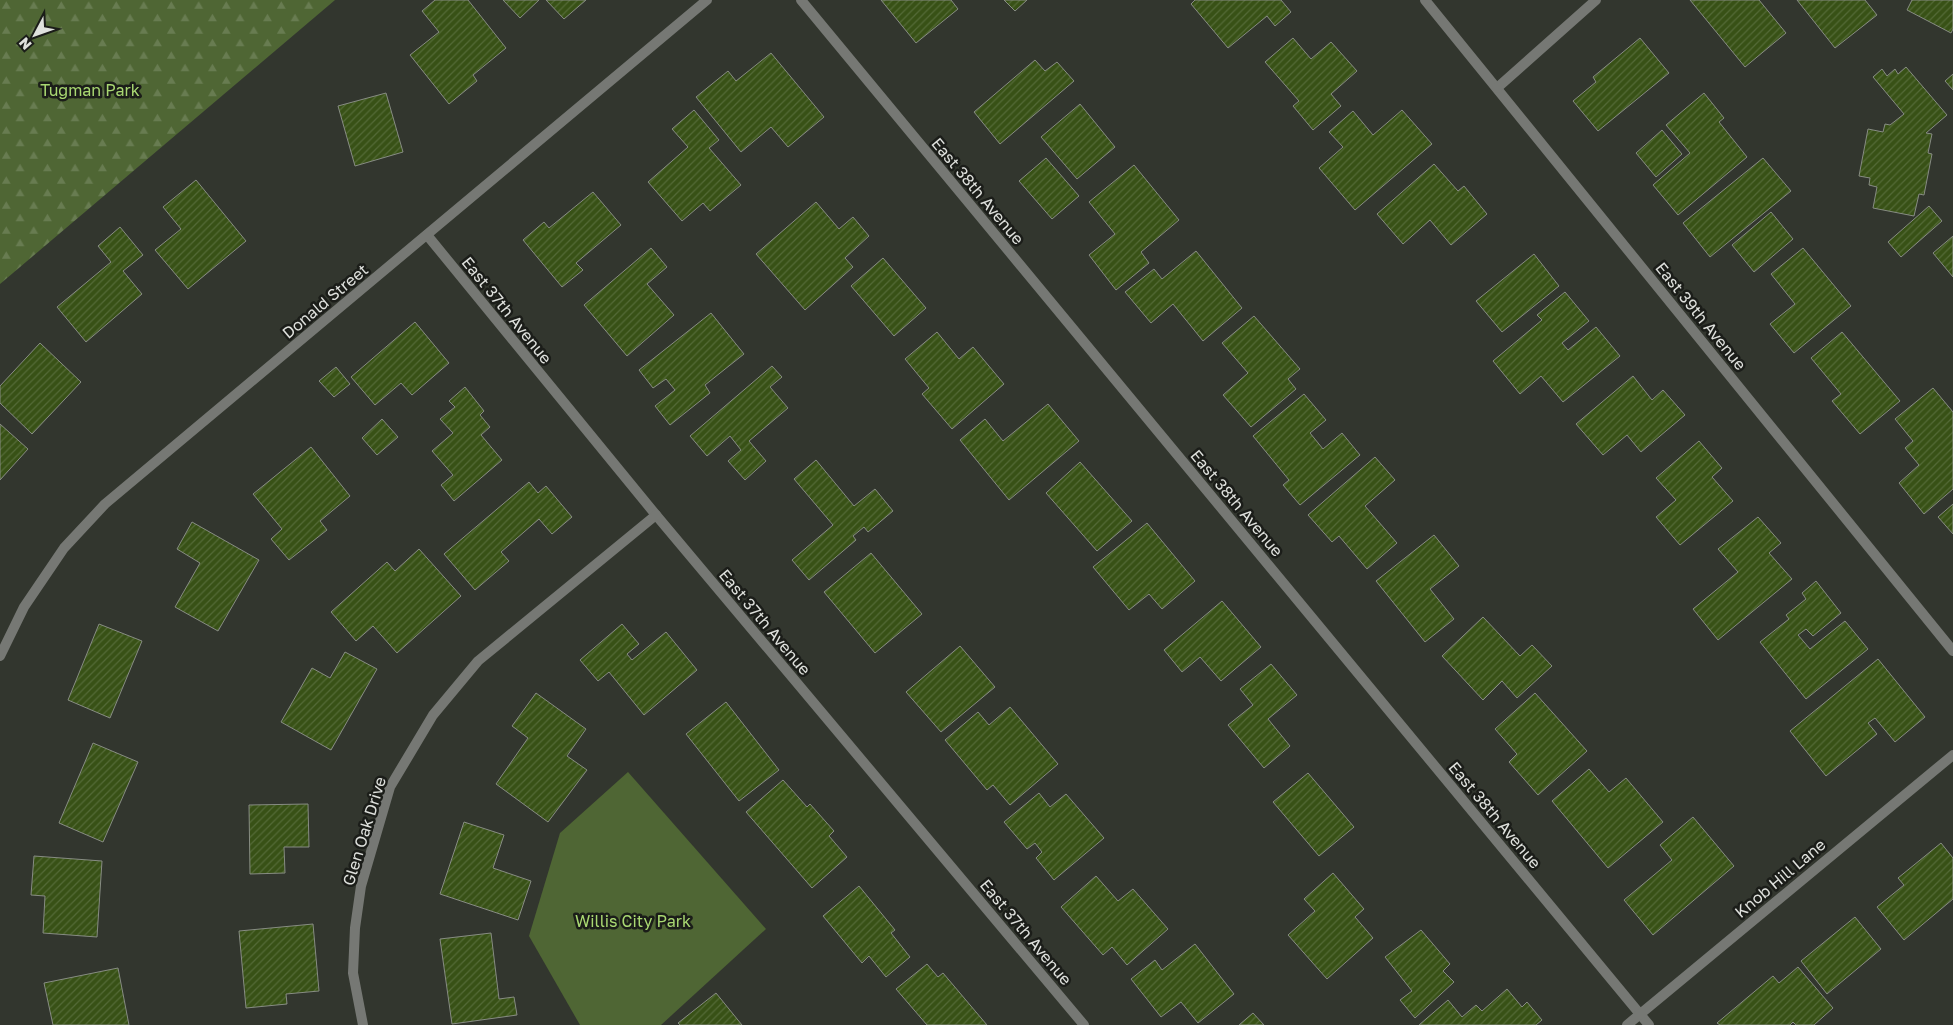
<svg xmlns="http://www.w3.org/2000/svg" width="1953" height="1025" font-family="'Golos Text',sans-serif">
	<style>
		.green { fill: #4f6634 }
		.forest { fill: url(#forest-firs) }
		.building { fill: url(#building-hatch); stroke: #878c83 }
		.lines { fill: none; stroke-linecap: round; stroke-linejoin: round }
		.minor { stroke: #767874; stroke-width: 10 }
		.tertiary { stroke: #767874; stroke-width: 10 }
		.labels { text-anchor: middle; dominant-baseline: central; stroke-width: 5; stroke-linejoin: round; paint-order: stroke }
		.park-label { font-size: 16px; fill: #a9d872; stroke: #1b1d19 }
		.street-label { font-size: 16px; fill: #dfe1dd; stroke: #1b1d19 }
	</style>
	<defs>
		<pattern id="forest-firs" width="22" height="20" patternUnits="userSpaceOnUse" patternTransform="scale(1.25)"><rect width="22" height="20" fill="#4f6634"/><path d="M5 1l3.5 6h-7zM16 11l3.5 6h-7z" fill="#687c51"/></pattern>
		<pattern id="building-hatch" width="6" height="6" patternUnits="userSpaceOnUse" patternTransform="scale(1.25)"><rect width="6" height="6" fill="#385116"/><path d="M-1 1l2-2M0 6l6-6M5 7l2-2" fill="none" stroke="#546a37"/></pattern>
	</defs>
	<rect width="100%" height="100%" fill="#32362e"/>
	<!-- green -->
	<path class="green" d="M 628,772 L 766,929 L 661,1025 L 580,1025 L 529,936 L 560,833 Z"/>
	<!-- forest -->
	<path class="forest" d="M 0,0 L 335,0 L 0,284 Z"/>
	<!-- building -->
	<g class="building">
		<path d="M 435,0 L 468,0 L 506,48 L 473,75 L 477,81 L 449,104 L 410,55 L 439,32 L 422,11 Z"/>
		<path d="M 503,0 L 539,0 L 520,18 Z"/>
		<path d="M 546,0 L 586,0 L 564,19 Z"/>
		<path d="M 881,0 L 951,0 L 958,9 L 916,43 Z"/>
		<path d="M 1004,0 L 1027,0 L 1015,11 Z"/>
		<path d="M 1195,0 L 1281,0 L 1291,12 L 1275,26 L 1267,16 L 1228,48 L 1191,4 Z"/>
		<path d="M 1690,0 L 1759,0 L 1786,33 L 1745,67 Z"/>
		<path d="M 1797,0 L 1865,0 L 1877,15 L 1835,48 Z"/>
		<path d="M 1912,0 L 1953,0 L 1953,29 L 1951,33 L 1907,10 Z"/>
		<path d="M 1293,38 L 1311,59 L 1331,42 L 1357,71 L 1331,94 L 1341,106 L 1313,130 L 1293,106 L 1299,101 L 1265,62 Z"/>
		<path d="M 1640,38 L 1669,73 L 1598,131 L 1573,101 L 1596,82 L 1593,77 Z"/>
		<path d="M 771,53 L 824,117 L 788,147 L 771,127 L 741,152 L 696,97 L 728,71 L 736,81 Z"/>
		<path d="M 1035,60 L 1045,71 L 1057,62 L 1074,81 L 1000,144 L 974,112 Z"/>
		<path d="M 1906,67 L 1947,115 L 1926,133 L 1932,134 L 1928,153 L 1932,154 L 1924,195 L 1919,194 L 1914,216 L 1873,208 L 1877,187 L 1869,185 L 1870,178 L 1859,176 L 1868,129 L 1883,132 L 1885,124 L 1890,125 L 1904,114 L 1873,77 L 1882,69 L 1887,76 L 1895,69 L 1898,74 Z"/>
		<path d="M 1953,74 L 1953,90 L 1945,81 Z"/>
		<path d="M 386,93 L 403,152 L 355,166 L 338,106 Z"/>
		<path d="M 1704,93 L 1724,118 L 1719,122 L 1747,157 L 1678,215 L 1653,185 L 1690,153 L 1666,125 Z"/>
		<path d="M 1080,104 L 1115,147 L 1077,179 L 1041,137 Z"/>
		<path d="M 694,110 L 719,140 L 709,148 L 741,185 L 710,211 L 703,203 L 682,221 L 648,182 L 688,147 L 672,129 Z"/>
		<path d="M 1402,110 L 1432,144 L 1355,210 L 1319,168 L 1343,147 L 1329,132 L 1353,111 L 1373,135 Z"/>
		<path d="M 1662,130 L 1682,154 L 1656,177 L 1636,153 Z"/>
		<path d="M 1046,158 L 1079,196 L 1052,219 L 1019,181 Z"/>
		<path d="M 1763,158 L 1791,191 L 1710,257 L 1683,223 Z"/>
		<path d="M 1434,164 L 1458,191 L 1464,186 L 1487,214 L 1451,245 L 1430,220 L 1403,244 L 1377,214 Z"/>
		<path d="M 1134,165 L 1179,220 L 1141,252 L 1149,263 L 1116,290 L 1089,255 L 1115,234 L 1089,202 Z"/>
		<path d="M 196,180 L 246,241 L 188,289 L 155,250 L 181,229 L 163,207 Z"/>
		<path d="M 593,192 L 621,225 L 576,263 L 583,270 L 562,287 L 523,240 L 544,222 L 549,228 Z"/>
		<path d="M 816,202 L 839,229 L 853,217 L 869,236 L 845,258 L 853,267 L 805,310 L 756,254 Z"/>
		<path d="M 1929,206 L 1942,221 L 1901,257 L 1888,242 Z"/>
		<path d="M 1771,212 L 1793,239 L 1754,272 L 1732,245 Z"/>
		<path d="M 120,227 L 143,255 L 123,271 L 142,294 L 86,342 L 57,307 L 111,262 L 98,246 Z"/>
		<path d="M 1953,236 L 1953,277 L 1933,253 Z"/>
		<path d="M 651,248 L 667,267 L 647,284 L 674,315 L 627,356 L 584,305 Z"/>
		<path d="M 1803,248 L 1851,306 L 1794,353 L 1770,324 L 1795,304 L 1771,274 Z"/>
		<path d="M 1196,251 L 1242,308 L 1203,341 L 1173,304 L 1151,323 L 1125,292 L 1154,269 L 1162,279 Z"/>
		<path d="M 1534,254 L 1559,286 L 1502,332 L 1476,301 Z"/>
		<path d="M 883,258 L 926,308 L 894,336 L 851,286 Z"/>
		<path d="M 1565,292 L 1589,321 L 1562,343 L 1568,350 L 1596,327 L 1620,356 L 1563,402 L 1541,376 L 1520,394 L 1493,361 L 1542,320 L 1537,315 Z"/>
		<path d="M 711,313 L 744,354 L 705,385 L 710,393 L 670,425 L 655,406 L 675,390 L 666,379 L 653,388 L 639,370 Z"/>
		<path d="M 1254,316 L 1300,369 L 1288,379 L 1296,389 L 1251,427 L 1223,395 L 1248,373 L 1222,343 Z"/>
		<path d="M 415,322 L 449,363 L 412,395 L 401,383 L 375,405 L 351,377 Z"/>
		<path d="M 937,332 L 959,359 L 973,347 L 1004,384 L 952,429 L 922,394 L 929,388 L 905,359 Z"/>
		<path d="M 1842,332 L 1900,401 L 1860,434 L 1832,401 L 1841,394 L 1811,358 Z"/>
		<path d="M 40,343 L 81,382 L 32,434 L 0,403 L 0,386 Z"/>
		<path d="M 772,366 L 782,377 L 770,387 L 788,408 L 749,441 L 766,461 L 745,480 L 728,461 L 741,450 L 730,436 L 707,456 L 690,436 Z"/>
		<path d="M 336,367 L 350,384 L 334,397 L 319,381 Z"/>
		<path d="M 1633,376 L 1652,400 L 1663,390 L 1685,415 L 1641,452 L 1627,435 L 1603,455 L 1576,424 Z"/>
		<path d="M 465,387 L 484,411 L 480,415 L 490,427 L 481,435 L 502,460 L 454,501 L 441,485 L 453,475 L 432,451 L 453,433 L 440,419 L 455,407 L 449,401 Z"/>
		<path d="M 1933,388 L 1953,412 L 1953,489 L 1924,514 L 1899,483 L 1919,465 L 1905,448 L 1913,441 L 1895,419 Z"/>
		<path d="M 1304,394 L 1326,420 L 1310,433 L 1323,449 L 1342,433 L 1360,455 L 1300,505 L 1283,485 L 1289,480 L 1253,436 Z"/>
		<path d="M 1048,404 L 1079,441 L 1009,500 L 960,440 L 985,419 L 1003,441 Z"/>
		<path d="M 382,419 L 398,437 L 377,455 L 362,438 Z"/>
		<path d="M 0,424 L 28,449 L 0,480 Z"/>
		<path d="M 1699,441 L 1722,468 L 1712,477 L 1733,501 L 1680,545 L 1656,517 L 1676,500 L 1656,478 Z"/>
		<path d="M 311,447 L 350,496 L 320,521 L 327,530 L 289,560 L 271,539 L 282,529 L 253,494 Z"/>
		<path d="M 1375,457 L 1395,480 L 1365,506 L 1397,543 L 1367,569 L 1339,536 L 1332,542 L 1308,515 Z"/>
		<path d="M 816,460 L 854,506 L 875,489 L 893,511 L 868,532 L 864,527 L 853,536 L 856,540 L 809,580 L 792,560 L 833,525 L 794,479 Z"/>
		<path d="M 1080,462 L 1132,521 L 1097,551 L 1046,493 Z"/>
		<path d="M 529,482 L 538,493 L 546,486 L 572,517 L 552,534 L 539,519 L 501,552 L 509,561 L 475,590 L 444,554 Z"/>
		<path d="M 1953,504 L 1953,534 L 1938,517 Z"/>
		<path d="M 1758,517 L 1781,543 L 1769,553 L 1792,579 L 1718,640 L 1693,609 L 1738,572 L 1718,549 Z"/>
		<path d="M 192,522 L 259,560 L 218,631 L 175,607 L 200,563 L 177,549 Z"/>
		<path d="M 1147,523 L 1195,581 L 1162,609 L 1149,594 L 1129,610 L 1093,567 Z"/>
		<path d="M 1434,535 L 1459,566 L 1430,589 L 1454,619 L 1425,642 L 1376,581 Z"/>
		<path d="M 419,549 L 461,596 L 397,653 L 373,626 L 356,641 L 331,612 L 387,562 L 395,571 Z"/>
		<path d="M 871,553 L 922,614 L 875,653 L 824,592 Z"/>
		<path d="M 1816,581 L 1841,613 L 1813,636 L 1806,629 L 1798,635 L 1810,649 L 1845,621 L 1868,649 L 1806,699 L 1760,642 L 1789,619 L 1786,615 L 1806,599 L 1802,593 Z"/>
		<path d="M 1222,601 L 1261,647 L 1221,681 L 1200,657 L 1182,672 L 1164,650 Z"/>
		<path d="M 1483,617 L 1520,656 L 1532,645 L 1552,666 L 1517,698 L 1502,681 L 1483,700 L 1442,656 Z"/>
		<path d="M 99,624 L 142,641 L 110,718 L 68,700 Z"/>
		<path d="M 622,624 L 639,644 L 627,654 L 632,660 L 666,632 L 697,670 L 644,715 L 609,672 L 598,681 L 580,660 Z"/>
		<path d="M 960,646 L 995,687 L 941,732 L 906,692 Z"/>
		<path d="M 345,652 L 377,669 L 331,750 L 281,722 L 312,668 L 330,678 Z"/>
		<path d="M 1878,659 L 1925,717 L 1895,742 L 1875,718 L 1868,723 L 1877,734 L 1826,776 L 1790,731 Z"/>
		<path d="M 1271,664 L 1297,695 L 1268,719 L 1290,746 L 1264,768 L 1228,725 L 1253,705 L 1240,689 Z"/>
		<path d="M 536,693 L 586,729 L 567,756 L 587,770 L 548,822 L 496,784 L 528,738 L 512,726 Z"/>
		<path d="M 1535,693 L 1587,751 L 1538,795 L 1509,762 L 1517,754 L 1495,729 Z"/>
		<path d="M 726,702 L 779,770 L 739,801 L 686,734 Z"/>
		<path d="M 1010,707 L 1058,764 L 1010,805 L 993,785 L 987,790 L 945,740 L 978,712 L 989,725 Z"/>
		<path d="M 93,743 L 138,762 L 103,842 L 59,823 Z"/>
		<path d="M 1589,769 L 1609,792 L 1626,778 L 1663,822 L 1608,868 L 1552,801 Z"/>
		<path d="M 1308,773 L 1354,827 L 1319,856 L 1273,802 Z"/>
		<path d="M 783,780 L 807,807 L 810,804 L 834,831 L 829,836 L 847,857 L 812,888 L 746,812 Z"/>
		<path d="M 1039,793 L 1050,807 L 1066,794 L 1104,838 L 1054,880 L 1036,858 L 1042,852 L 1035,843 L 1027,849 L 1004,822 Z"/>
		<path d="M 308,804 L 309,847 L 284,847 L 285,873 L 250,874 L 249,805 Z"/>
		<path d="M 1693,817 L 1734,866 L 1653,935 L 1624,900 L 1672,860 L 1660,845 Z"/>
		<path d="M 464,822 L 504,835 L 493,868 L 531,881 L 518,920 L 440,894 Z"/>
		<path d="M 1941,843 L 1953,858 L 1953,899 L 1904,940 L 1877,907 L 1904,885 L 1898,878 Z"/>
		<path d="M 34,856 L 102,861 L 97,937 L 43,933 L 45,896 L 31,895 Z"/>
		<path d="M 1333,873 L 1364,909 L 1355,917 L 1373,938 L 1327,979 L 1288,935 L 1315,911 L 1304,899 Z"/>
		<path d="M 1096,876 L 1118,901 L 1133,889 L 1168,929 L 1127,965 L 1112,947 L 1103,955 L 1061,907 Z"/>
		<path d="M 859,886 L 895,930 L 891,933 L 910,957 L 886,977 L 869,956 L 862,963 L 823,916 Z"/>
		<path d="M 1855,917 L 1881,949 L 1827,994 L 1801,961 Z"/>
		<path d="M 313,924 L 319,991 L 286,994 L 287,1004 L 246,1008 L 239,931 Z"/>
		<path d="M 1421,930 L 1450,964 L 1443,971 L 1454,982 L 1415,1018 L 1400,1000 L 1412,991 L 1385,957 Z"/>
		<path d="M 491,933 L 499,999 L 514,997 L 517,1015 L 452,1024 L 440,939 Z"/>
		<path d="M 1195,944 L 1234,994 L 1198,1023 L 1181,1002 L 1161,1017 L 1131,979 L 1155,960 L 1162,970 Z"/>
		<path d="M 927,964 L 938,977 L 943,973 L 987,1025 L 927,1025 L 896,989 Z"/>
		<path d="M 1798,967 L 1833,1008 L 1814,1025 L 1796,1025 L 1793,1022 L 1790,1025 L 1720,1025 L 1717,1023 L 1773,976 L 1779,983 Z"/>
		<path d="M 118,968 L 129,1025 L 53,1025 L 44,983 Z"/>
		<path d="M 1507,989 L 1522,1007 L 1527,1002 L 1542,1020 L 1536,1025 L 1419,1025 L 1448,1000 L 1462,1017 L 1476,1005 L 1482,1011 Z"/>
		<path d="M 716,993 L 742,1025 L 680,1025 L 678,1023 Z"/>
		<path d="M 1253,1013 L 1264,1025 L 1239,1025 Z"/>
	</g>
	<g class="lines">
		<!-- minor -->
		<g class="minor">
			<path d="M 801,0 L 1649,1025"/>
			<path d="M 1425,0 L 1953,651"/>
			<path d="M 1497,88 L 1596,0"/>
			<path d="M 427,235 L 656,515 L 1084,1025"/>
			<path d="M 363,1025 L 353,973 L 355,928 L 361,886 L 390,787 L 433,715 L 478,661 L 656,515"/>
			<path d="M 1627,1025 L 1953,755"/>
		</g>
		<!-- tertiary -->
		<path class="tertiary" d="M 0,656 L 24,607 L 64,548 L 105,504 L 707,0"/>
	</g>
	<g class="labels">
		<!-- park labels -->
		<g class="park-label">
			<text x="90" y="90">Tugman Park</text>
			<text x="633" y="921">Willis City Park</text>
		</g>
		<!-- street labels -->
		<g class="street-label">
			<text transform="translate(978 191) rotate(50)">East 38th Avenue</text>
			<text transform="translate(325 301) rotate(-40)">Donald Street</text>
			<text transform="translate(507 310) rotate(51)">East 37th Avenue</text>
			<text transform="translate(1701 316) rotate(51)">East 39th Avenue</text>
			<text transform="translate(1237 503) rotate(50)">East 38th Avenue</text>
			<text transform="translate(765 622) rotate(50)">East 37th Avenue</text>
			<text transform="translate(1495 815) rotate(50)">East 38th Avenue</text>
			<text transform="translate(364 831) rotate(-73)">Glen Oak Drive</text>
			<text transform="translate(1780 878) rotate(-40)">Knob Hill Lane</text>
			<text transform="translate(1026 932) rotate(50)">East 37th Avenue</text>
		</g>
	</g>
	<!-- north arrow -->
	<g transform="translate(35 35) rotate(229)" stroke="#1b1d19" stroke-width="4" paint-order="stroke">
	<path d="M0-4L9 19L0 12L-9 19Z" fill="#dfe1dd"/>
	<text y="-8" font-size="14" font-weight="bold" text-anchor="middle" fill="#dfe1dd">N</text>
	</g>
</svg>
